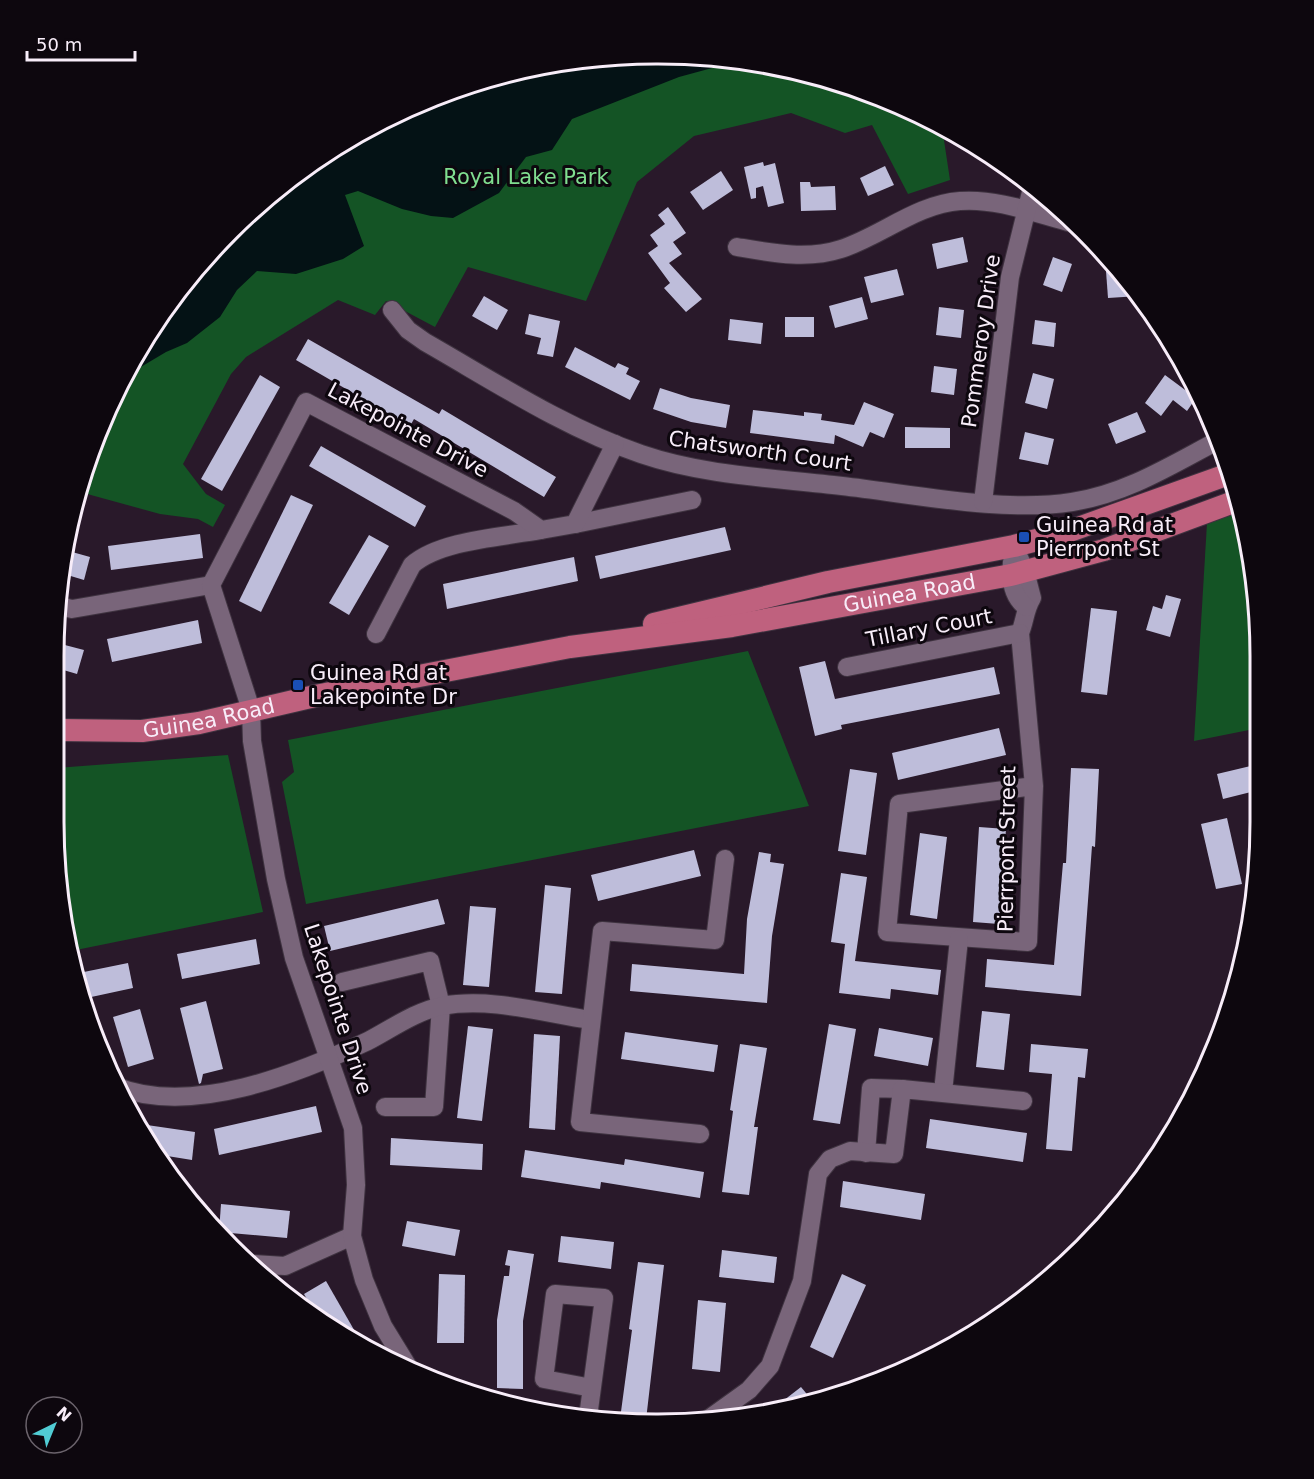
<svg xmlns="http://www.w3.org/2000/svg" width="1314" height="1479" font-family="'DejaVu Sans',sans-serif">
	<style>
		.green { fill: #145425 }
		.water { fill: #041215 }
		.building { fill: #bebdda }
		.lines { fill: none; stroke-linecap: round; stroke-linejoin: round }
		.minor-casing { stroke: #3f3340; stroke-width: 20 }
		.major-casing { stroke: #3f3340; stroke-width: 24 }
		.minor { stroke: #79657a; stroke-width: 18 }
		.major { stroke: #bf617e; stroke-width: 22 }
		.transit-dot { fill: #1a4fb4; stroke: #0d070e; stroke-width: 2 }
		.labels { text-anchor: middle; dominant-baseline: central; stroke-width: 6; stroke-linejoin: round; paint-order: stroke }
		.park-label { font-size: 21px; fill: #80de90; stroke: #0d070e }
		.street-label { font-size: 21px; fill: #f8edf9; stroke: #0d070e }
		.poi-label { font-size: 21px; fill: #f8edf9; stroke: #0d070e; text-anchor: start }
		.rim { fill: none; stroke: #f8edf9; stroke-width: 3 }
	</style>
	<rect width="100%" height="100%" fill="#29192a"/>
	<!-- green -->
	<g class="green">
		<path d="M 617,55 L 735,59 L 851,86 L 942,127 L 950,180 L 908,194 L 872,125 L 845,133 L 791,113 L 694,136 L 637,182 L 586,301 L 468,267 L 435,327 L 386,301 L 375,315 L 338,300 L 246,357 L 231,374 L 183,464 L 206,494 L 225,505 L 213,527 L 198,519 L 160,514 L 80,492 L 100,427 L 135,355 L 204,259 L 290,178 L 390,116 L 501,75 Z"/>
		<path d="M 1241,510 L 1259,618 L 1259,728 L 1194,741 L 1207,523 Z"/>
		<path d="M 748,651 L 809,806 L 306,904 L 282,782 L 294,772 L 288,740 Z"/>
		<path d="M 228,755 L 263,912 L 71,951 L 54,822 L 56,768 Z"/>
	</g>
	<!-- water -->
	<path class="water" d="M 617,55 L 727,59 L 723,65 L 679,77 L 572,119 L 552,150 L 526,157 L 499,193 L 453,218 L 431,216 L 402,209 L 358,191 L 345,195 L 364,246 L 343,259 L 296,274 L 257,271 L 237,290 L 220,317 L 187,343 L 166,352 L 124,377 L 135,355 L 204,259 L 290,178 L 390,116 L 501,75 Z"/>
	<!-- building -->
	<g class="building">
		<path d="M 763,162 L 764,166 L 775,163 L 784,203 L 768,207 L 763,186 L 756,188 L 756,198 L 751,199 L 744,167 Z"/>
		<path d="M 885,166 L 894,185 L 868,196 L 860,178 Z"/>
		<path d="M 721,171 L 733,190 L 703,210 L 690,192 Z"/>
		<path d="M 800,182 L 810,182 L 811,187 L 835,186 L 836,210 L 801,211 Z"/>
		<path d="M 668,207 L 686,233 L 673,242 L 682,254 L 669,263 L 702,299 L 686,312 L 664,288 L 670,283 L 648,253 L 658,246 L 650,235 L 665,224 L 658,215 Z"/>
		<path d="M 963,237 L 968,262 L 937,269 L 932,244 Z"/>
		<path d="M 1053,257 L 1072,264 L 1062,292 L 1043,285 Z"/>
		<path d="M 897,269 L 904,295 L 871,303 L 864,277 Z"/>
		<path d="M 1117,270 L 1135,290 L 1139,296 L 1108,298 L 1106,271 Z"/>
		<path d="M 484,296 L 508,310 L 497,330 L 472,316 Z"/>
		<path d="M 862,297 L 868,319 L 835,328 L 829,306 Z"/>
		<path d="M 939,307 L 964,310 L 961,338 L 936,335 Z"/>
		<path d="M 529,314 L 560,321 L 553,357 L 537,354 L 541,338 L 525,334 Z"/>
		<rect x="785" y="317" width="29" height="20"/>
		<path d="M 730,319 L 763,323 L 761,344 L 728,340 Z"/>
		<path d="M 1035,320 L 1056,323 L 1054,347 L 1032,344 Z"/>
		<path d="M 308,339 L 439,414 L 442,409 L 556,477 L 544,497 L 414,419 L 410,426 L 296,360 Z"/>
		<path d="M 575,347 L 615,368 L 618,363 L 629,368 L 626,374 L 640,381 L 630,400 L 565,367 Z"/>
		<path d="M 934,366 L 957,369 L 954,395 L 931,392 Z"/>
		<path d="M 1033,373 L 1054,379 L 1047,409 L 1025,403 Z"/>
		<path d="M 260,375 L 280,387 L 222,491 L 201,479 Z"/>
		<path d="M 1165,375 L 1196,398 L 1187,411 L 1173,400 L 1161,416 L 1145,403 Z"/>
		<path d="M 660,388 L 691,398 L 730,405 L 726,428 L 691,422 L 653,409 Z"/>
		<path d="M 864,402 L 894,414 L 884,438 L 870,432 L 863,447 L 835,435 L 834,444 L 750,433 L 753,410 L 804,416 L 804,412 L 822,414 L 821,420 L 854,425 Z"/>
		<path d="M 1137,412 L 1146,432 L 1116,444 L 1108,424 Z"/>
		<path d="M 905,427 L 950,428 L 950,448 L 905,448 Z"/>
		<path d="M 1025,432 L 1054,439 L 1048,465 L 1019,459 Z"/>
		<path d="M 321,446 L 426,506 L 415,527 L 309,466 Z"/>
		<path d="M 291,495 L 313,505 L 261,612 L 239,601 Z"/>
		<path d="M 725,527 L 731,550 L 600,579 L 595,556 Z"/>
		<path d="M 200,534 L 203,558 L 111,570 L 108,546 Z"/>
		<path d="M 369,535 L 389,546 L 349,615 L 329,603 Z"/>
		<path d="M 65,550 L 90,557 L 84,580 L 64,574 Z"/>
		<path d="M 574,557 L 578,581 L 447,609 L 443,584 Z"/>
		<path d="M 1166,595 L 1181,599 L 1170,637 L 1146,630 L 1153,606 L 1162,609 Z"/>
		<path d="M 1091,608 L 1117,611 L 1107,695 L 1081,692 Z"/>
		<path d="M 198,620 L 202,643 L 112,662 L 107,639 Z"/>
		<path d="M 61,644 L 84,650 L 77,674 L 60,669 Z"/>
		<path d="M 825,661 L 835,699 L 994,667 L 1000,694 L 841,725 L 842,729 L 815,736 L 799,667 Z"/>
		<path d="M 999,728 L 1006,755 L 898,780 L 892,753 Z"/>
		<path d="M 1259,764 L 1259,790 L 1223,799 L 1217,774 Z"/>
		<path d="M 1071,768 L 1099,769 L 1095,847 L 1092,846 L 1081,996 L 985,987 L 987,959 L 1054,965 L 1063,863 L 1066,863 Z"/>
		<path d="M 850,769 L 877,773 L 866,855 L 838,851 Z"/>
		<path d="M 1227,818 L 1242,884 L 1216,889 L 1201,824 Z"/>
		<path d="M 979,827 L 1006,829 L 999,924 L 973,922 Z"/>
		<path d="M 920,833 L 947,837 L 937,919 L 910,915 Z"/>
		<path d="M 694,850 L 701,876 L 598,901 L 591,875 Z"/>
		<path d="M 759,852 L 771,854 L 770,862 L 784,864 L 772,936 L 767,1003 L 630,991 L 632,964 L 744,974 L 747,919 Z"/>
		<path d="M 841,873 L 867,877 L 855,961 L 941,970 L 938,995 L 891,989 L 890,999 L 839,993 L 845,944 L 831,942 Z"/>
		<path d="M 545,885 L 571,888 L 562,994 L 535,992 Z"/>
		<path d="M 438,899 L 445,924 L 330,951 L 324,926 Z"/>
		<path d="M 470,906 L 496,908 L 489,987 L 463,985 Z"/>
		<path d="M 256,939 L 260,964 L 182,979 L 177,954 Z"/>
		<path d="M 128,963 L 133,988 L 82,999 L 74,974 Z"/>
		<path d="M 206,1001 L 223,1069 L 203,1074 L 201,1083 L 199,1084 L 180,1008 Z"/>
		<path d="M 140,1009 L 154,1059 L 128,1067 L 113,1017 Z"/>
		<path d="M 982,1011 L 1010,1014 L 1004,1070 L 976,1067 Z"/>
		<path d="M 829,1024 L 856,1029 L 840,1124 L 813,1120 Z"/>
		<path d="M 468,1026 L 493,1029 L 482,1121 L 457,1118 Z"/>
		<path d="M 879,1028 L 933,1038 L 928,1066 L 874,1056 Z"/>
		<path d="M 625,1032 L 718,1045 L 714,1072 L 621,1059 Z"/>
		<path d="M 534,1034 L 560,1036 L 555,1130 L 529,1128 Z"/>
		<path d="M 740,1044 L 767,1048 L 754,1127 L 758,1127 L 749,1195 L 722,1192 L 733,1111 L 730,1110 Z"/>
		<path d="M 1031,1044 L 1088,1049 L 1085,1078 L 1078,1077 L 1072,1151 L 1046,1149 L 1052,1074 L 1029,1072 Z"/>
		<path d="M 316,1106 L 322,1132 L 219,1155 L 214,1129 Z"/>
		<path d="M 930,1119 L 1027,1133 L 1023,1162 L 926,1148 Z"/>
		<path d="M 140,1124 L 195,1132 L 192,1160 L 161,1155 Z"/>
		<path d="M 391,1138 L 483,1144 L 482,1170 L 390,1165 Z"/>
		<path d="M 525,1150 L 624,1165 L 625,1159 L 704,1172 L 700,1198 L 601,1182 L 600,1189 L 521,1177 Z"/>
		<path d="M 843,1181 L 925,1194 L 921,1220 L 840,1207 Z"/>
		<path d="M 221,1204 L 290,1211 L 287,1238 L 219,1232 Z"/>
		<path d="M 407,1221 L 460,1230 L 455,1256 L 402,1246 Z"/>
		<path d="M 561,1236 L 614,1242 L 611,1269 L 558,1262 Z"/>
		<path d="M 508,1250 L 534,1254 L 523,1321 L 523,1389 L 497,1388 L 497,1320 L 504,1276 L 509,1276 L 510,1266 L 505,1265 Z"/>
		<path d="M 722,1250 L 777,1257 L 774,1283 L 719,1277 Z"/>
		<path d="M 638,1262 L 664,1265 L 646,1420 L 620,1419 L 632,1330 L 629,1329 Z"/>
		<path d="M 439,1274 L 465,1275 L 464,1343 L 437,1343 Z"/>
		<path d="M 842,1274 L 866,1285 L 833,1358 L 810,1347 Z"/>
		<path d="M 326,1281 L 361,1342 L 316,1315 L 304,1294 Z"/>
		<path d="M 698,1300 L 726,1303 L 720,1372 L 692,1369 Z"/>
		<path d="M 801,1387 L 815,1404 L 770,1411 Z"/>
	</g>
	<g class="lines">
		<!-- minor casing -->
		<g class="minor-casing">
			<g id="minor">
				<path d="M 737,247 C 772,253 807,260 841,249 C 881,236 917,204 960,201 C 997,198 1037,214 1072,223"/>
				<path d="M 392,310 L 408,330 L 425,342 C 495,382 565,428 641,454 C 705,476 776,478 842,486 C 913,494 1002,513 1072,502 C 1125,494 1170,466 1217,441"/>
				<path d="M 983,502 L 1010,277 L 1032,188"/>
				<path d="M 575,524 L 692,500"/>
				<path d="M 1014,546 L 1025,571 L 1032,598 C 1025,609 1025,621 1020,633 L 1034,786 L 1028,942 L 887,932 L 899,804 L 1034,786"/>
				<path d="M 1012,562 C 1010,580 1012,596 1026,607"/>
				<path d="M 63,607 L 72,609 L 211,585"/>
				<path d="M 376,634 L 412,565 C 440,540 504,537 541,530"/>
				<path d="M 847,667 L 1020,633"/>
				<path d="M 342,982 L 430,961 L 441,1006 L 434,1107 L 385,1107"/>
				<path d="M 115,1086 C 191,1117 297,1074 368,1041 C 391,1029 416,1011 442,1006 C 490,997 543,1013 590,1020"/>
				<path d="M 943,1092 L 959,939"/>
				<path d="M 700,1134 L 580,1122 L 602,931 L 715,940 L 725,859"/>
				<path d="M 866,1153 L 871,1088 L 902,1089"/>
				<path d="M 252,1264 L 285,1266 L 352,1236"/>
				<path d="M 410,1370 L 383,1326 L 364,1280 L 352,1236 L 356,1185 L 353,1128 L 294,958 L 276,879 L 252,741 L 251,710 L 211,585 L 306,402 L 514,511 L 541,530 L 575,524 L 615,444"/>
				<path d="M 588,1417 L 604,1298 L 555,1294 L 544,1379 L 592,1388"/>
				<path d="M 703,1423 L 749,1390 L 770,1366 L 802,1281 L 818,1174 L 830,1159 L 850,1151 L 894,1154 L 902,1089 L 1023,1101"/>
			</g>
		</g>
		<!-- major casing -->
		<g class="major-casing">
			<g id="major">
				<path d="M 654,624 L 828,582 L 1014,546 L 1067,532 L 1229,474"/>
				<path id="s1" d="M 58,730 L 142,731 L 199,723 L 315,696 L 570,647 L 732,626 L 1011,575 L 1104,550 L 1239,500"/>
			</g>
		</g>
		<!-- minor -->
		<use href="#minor" class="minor"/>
		<!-- major -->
		<use href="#major" class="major"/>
	</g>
	<!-- markers -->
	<g class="transit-dot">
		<rect x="1018" y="531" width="12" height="12" rx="3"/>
		<rect x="292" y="679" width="12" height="12" rx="3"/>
	</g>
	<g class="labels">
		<!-- park labels -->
		<g class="park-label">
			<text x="526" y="177">Royal Lake Park</text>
		</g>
		<!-- street labels -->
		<g class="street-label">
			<text transform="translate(981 341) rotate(-82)">Pommeroy Drive</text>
			<text transform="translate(408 430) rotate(28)">Lakepointe Drive</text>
			<text transform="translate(760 451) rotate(8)">Chatsworth Court</text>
			<text stroke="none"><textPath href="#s1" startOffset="864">Guinea Road</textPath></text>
			<text transform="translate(929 628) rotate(-11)">Tillary Court</text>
			<text stroke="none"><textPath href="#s1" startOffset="152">Guinea Road</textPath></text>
			<text transform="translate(1007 849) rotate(-89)">Pierrpont Street</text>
			<text transform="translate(338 1009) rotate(72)">Lakepointe Drive</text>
		</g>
		<!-- poi labels -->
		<g class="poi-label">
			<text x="1036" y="525">Guinea Rd at<tspan x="1036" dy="24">Pierrpont St</tspan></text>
			<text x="310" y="673">Guinea Rd at<tspan x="310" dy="24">Lakepointe Dr</tspan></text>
		</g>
	</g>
	<!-- crop -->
	<path d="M0 0H1314V1479H0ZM656 64H658A592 592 0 0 1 1250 656V822A592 592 0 0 1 658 1414H656A592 592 0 0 1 64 822V656A592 592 0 0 1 656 64Z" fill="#0d070e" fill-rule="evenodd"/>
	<path class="rim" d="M656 64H658A592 592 0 0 1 1250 656V822A592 592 0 0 1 658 1414H656A592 592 0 0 1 64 822V656A592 592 0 0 1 656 64Z"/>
	<!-- north arrow -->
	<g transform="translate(54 1425) rotate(43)"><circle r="28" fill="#0d070e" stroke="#6b636c" stroke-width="1.5"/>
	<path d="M0-4.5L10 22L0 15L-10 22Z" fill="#51ccd4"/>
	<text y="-9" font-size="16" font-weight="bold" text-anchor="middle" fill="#f8edf9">N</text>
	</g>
	<!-- scale -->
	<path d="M27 51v9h108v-9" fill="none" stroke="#f8edf9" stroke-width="3"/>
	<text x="36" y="51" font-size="18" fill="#f8edf9" stroke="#0d070e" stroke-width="4.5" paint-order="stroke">50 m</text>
</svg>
